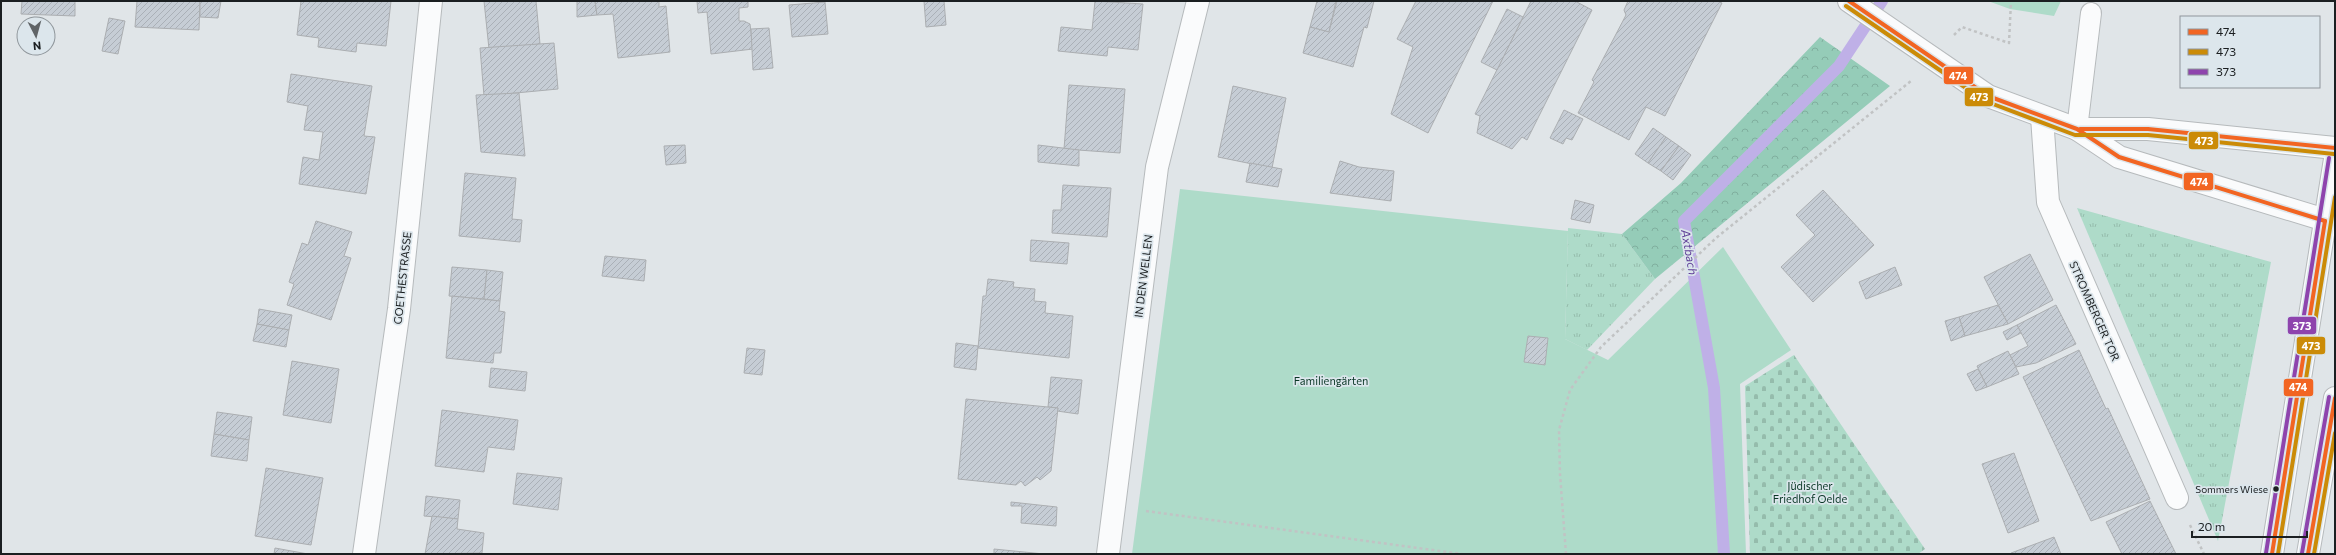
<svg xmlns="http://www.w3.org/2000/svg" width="2336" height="555" font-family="Commissioner,sans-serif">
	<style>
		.grass { fill: url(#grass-tufts) }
		.forest { fill: url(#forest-crowns) }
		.cemetery { fill: url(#cemetery-stones) }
		.green { fill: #aedbc9 }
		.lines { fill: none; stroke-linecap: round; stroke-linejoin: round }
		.stream { stroke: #bfb0e7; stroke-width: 12 }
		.building { fill: url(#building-hatch); stroke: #abaeb1 }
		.service-casing { stroke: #b6babc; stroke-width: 22 }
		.minor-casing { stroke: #b6babc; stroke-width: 24 }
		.secondary-casing { stroke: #b6babc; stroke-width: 24 }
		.path { stroke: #c1c3c4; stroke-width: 2.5; stroke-dasharray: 3 3; stroke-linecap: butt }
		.service { stroke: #fafbfc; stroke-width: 20 }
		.minor { stroke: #fafbfc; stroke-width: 22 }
		.secondary { stroke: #fafbfc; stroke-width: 22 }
		.bus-1-casing { stroke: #dce6ec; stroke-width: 7 }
		.bus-2-casing { stroke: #dce6ec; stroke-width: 7 }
		.bus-3-casing { stroke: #dce6ec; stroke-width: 7 }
		.bus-1 { stroke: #f26522; stroke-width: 4 }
		.bus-2 { stroke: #cb8b07; stroke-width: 4 }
		.bus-3 { stroke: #8e44ad; stroke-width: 4 }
		.bus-dot { fill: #1b1f21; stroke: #dce6ec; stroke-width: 1.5 }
		.labels { text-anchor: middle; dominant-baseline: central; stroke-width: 3.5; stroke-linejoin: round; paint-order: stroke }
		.bus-label { font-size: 10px; fill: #1b1f21; stroke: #dce6ec; text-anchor: end }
		.street-label { font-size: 11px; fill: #1b1f21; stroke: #dce6ec }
		.park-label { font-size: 11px; fill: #0a3726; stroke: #dce6ec }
		.water-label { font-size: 12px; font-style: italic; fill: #5f3e97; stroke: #dce6ec }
		.line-badge { stroke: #dce6ec; stroke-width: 1.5 }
		.badge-label { font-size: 11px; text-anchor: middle; font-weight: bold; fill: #fff }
	</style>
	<defs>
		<pattern id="grass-tufts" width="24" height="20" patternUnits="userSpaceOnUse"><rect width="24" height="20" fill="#aedbc9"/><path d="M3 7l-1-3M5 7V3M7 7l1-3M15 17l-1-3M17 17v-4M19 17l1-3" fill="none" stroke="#95bcac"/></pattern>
		<pattern id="forest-crowns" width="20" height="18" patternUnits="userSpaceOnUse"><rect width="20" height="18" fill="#95ccb8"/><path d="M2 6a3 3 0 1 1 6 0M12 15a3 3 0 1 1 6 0" fill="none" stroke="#80af9e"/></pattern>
		<pattern id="cemetery-stones" width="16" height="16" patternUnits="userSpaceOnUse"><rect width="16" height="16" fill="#aedbc9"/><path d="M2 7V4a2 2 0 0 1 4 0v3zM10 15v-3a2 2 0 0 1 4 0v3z" fill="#95bcac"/></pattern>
		<pattern id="building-hatch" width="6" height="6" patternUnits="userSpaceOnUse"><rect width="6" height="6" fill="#c6cdd5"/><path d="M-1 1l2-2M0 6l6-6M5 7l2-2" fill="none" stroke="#aab0b7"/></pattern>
	</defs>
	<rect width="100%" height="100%" fill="#e0e5e8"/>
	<!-- grass -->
	<g class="grass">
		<path d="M 2077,208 L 2271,262 L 2218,541 Z"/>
		<path d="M 1568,228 L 1622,234 L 1655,279 L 1587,350 L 1565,339 Z"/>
	</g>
	<!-- forest -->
	<path class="forest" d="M 1820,37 L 1890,86 L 1655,279 L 1622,234 L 1681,183 Z"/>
	<!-- cemetery -->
	<path class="cemetery" d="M 1794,355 L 1925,549 L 1918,554 L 1750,554 L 1745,386 Z"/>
	<!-- green -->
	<g class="green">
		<path d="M 1988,1 L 2061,1 L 2054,16 L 2010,9 Z"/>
		<path d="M 1180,189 L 1568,231 L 1565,339 L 1608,360 L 1723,247 L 1791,350 L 1740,384 L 1746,554 L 1132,554 Z"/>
	</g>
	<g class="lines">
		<!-- stream -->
		<path class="stream" d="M 1724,554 L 1714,388 L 1684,221 L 1839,66 L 1882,1"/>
	</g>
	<!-- building -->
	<g class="building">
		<path d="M 22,1 L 75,1 L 75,16 L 21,14 Z"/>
		<path d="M 137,1 L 200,1 L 199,30 L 135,27 Z"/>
		<path d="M 200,1 L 221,1 L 218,18 L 200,17 Z"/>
		<path d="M 301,1 L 391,1 L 386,46 L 357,43 L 356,52 L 318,47 L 319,38 L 297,35 Z"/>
		<path d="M 484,1 L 536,1 L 540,44 L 489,49 Z"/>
		<path d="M 577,1 L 595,1 L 597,15 L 577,17 Z"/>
		<path d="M 595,1 L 659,1 L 659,7 L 666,6 L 670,52 L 618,58 L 613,14 L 597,15 Z"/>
		<path d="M 697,1 L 748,1 L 748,7 L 739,8 L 739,21 L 744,21 L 750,24 L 753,49 L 711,54 L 707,12 L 698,13 Z"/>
		<path d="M 924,1 L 944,1 L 946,25 L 926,27 Z"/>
		<path d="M 1095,1 L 1143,4 L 1138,50 L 1108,47 L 1107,56 L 1058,51 L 1061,27 L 1092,30 Z"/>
		<path d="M 1317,1 L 1336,1 L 1329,32 L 1310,27 Z"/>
		<path d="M 1337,1 L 1374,1 L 1367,28 L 1364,27 L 1353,67 L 1303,53 L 1310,27 L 1329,32 Z"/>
		<path d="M 1416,1 L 1493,1 L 1428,133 L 1391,114 L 1413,47 L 1397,39 Z"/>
		<path d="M 1531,1 L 1575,1 L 1592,10 L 1527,140 L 1522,137 L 1512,149 L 1477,133 L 1480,116 L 1475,114 Z"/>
		<path d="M 1628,1 L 1717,1 L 1722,3 L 1665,116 L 1646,107 L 1629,140 L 1578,113 L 1594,82 L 1592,80 L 1626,15 L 1624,10 Z"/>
		<path d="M 825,2 L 828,34 L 792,37 L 789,5 Z"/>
		<path d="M 1507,9 L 1523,17 L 1497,70 L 1481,62 Z"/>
		<path d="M 109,18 L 125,21 L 118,54 L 102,51 Z"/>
		<path d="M 769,28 L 773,68 L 753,70 L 751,29 Z"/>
		<path d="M 554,43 L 558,89 L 484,96 L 480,48 Z"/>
		<path d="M 291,74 L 372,86 L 364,136 L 375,137 L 366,194 L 299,184 L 303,157 L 319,160 L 323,132 L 304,130 L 308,106 L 287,102 Z"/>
		<path d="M 1069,85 L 1125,89 L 1120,153 L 1064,149 Z"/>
		<path d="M 1233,86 L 1286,98 L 1272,168 L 1218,157 Z"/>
		<path d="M 519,93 L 525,156 L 481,152 L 476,95 Z"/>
		<path d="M 1564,110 L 1583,119 L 1572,140 L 1566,138 L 1563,144 L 1550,138 Z"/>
		<path d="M 1653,128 L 1666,137 L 1648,163 L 1635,154 Z"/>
		<path d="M 1666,137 L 1679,146 L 1661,171 L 1648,163 Z"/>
		<path d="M 685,145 L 686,163 L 666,165 L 664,146 Z"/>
		<path d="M 1038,145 L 1079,150 L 1079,166 L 1038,162 Z"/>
		<path d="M 1679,146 L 1691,155 L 1673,180 L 1661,171 Z"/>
		<path d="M 1340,161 L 1359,167 L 1394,171 L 1391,201 L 1330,193 Z"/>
		<path d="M 1250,163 L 1282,169 L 1278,187 L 1246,182 Z"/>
		<path d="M 465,173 L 516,178 L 512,219 L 522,220 L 520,242 L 459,236 Z"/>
		<path d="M 1063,185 L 1111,188 L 1107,237 L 1052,233 L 1053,210 L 1061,210 Z"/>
		<path d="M 1823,190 L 1874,245 L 1813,302 L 1781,267 L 1815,235 L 1796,215 Z"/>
		<path d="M 1575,200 L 1594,205 L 1590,223 L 1571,219 Z"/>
		<path d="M 316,221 L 352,232 L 344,256 L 351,258 L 331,320 L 287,305 L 294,284 L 289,282 L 302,243 L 308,245 Z"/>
		<path d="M 1031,240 L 1069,243 L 1067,264 L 1030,261 Z"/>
		<path d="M 2030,254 L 2053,300 L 2008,324 L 1984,277 Z"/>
		<path d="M 605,256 L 646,260 L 644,281 L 602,276 Z"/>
		<path d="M 452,267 L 487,270 L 484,299 L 449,296 Z"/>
		<path d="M 1895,267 L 1902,285 L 1866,299 L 1859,282 Z"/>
		<path d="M 487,270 L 503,272 L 500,301 L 484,299 Z"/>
		<path d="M 988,279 L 1014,282 L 1013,287 L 1035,289 L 1034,301 L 1046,302 L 1045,313 L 1073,316 L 1069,358 L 978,348 L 983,296 L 986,296 Z"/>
		<path d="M 452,296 L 500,301 L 499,311 L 505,312 L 501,353 L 494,353 L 493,363 L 446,358 Z"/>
		<path d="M 1998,305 L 2008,324 L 1965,336 L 1959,317 Z"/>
		<path d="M 2056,305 L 2076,344 L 2036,363 L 2016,367 L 2010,355 L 2028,346 L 2017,325 Z"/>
		<path d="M 259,309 L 292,315 L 289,330 L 257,324 Z"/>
		<path d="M 1959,317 L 1965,336 L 1951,341 L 1945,321 Z"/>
		<path d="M 257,324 L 289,330 L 286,347 L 253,341 Z"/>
		<path d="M 2017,325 L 2021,333 L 2007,340 L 2003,332 Z"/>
		<path d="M 1528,336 L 1548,338 L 1545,365 L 1524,362 Z"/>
		<path d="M 956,343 L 978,346 L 976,370 L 954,367 Z"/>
		<path d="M 747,348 L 765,350 L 762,375 L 744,373 Z"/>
		<path d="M 2079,350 L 2106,409 L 2108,408 L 2150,499 L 2091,521 L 2023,377 Z"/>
		<path d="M 2008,351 L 2019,374 L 1987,387 L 1977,366 Z"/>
		<path d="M 292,361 L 339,369 L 331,423 L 283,415 Z"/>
		<path d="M 491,368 L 527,372 L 525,391 L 489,387 Z"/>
		<path d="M 1978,369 L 1987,387 L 1976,391 L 1967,374 Z"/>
		<path d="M 1051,377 L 1082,380 L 1078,414 L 1057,411 L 1058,408 L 1048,407 Z"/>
		<path d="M 966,399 L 1058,408 L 1051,471 L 1040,480 L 1037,477 L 1025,486 L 1021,481 L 1016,485 L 958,479 Z"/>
		<path d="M 442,410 L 518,420 L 514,450 L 488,447 L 484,472 L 435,466 Z"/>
		<path d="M 217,412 L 252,417 L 249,440 L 214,434 Z"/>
		<path d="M 214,434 L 249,440 L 247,461 L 211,456 Z"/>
		<path d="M 2014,453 L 2039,521 L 2008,533 L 1982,464 Z"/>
		<path d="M 266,468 L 323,478 L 311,545 L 255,536 Z"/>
		<path d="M 517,473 L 562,478 L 558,510 L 513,504 Z"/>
		<path d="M 426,496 L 460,500 L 458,519 L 424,516 Z"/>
		<path d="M 2150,501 L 2176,554 L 2122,554 L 2106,522 Z"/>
		<path d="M 1011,502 L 1057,507 L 1056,526 L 1021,523 L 1022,506 L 1011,506 Z"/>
		<path d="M 432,516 L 458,519 L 457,529 L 484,533 L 482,553 L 425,554 Z"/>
		<path d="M 2054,537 L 2061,554 L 2012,554 L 2011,553 Z"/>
		<path d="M 275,548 L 308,554 L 274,554 Z"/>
		<path d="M 994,549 L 1044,554 L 994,554 Z"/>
	</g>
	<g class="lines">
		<!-- service casing -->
		<g class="service-casing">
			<path id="service" d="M 2077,129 L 2091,13"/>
		</g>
		<!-- minor casing -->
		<g class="minor-casing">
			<g id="minor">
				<path d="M 2042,117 L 2048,202 L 2177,498"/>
				<path d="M 364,554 L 399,309 L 431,1"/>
				<path d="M 1108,554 L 1157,167 L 1198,1"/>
			</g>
		</g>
		<!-- secondary casing -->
		<g class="secondary-casing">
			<g id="secondary">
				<path d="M 1849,1 L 1988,96 L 2077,129 L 2119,157 L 2335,223"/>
				<path d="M 2077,129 L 2148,129 L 2335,148"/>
				<path d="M 2272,554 L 2335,159"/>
				<path d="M 2308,554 L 2335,398"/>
			</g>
		</g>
		<!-- path -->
		<g class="path">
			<path d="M 1954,35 L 1962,27 L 2009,43 L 2011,1"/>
			<path d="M 1146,511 L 1462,554"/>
			<path d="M 2190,525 L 2204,554"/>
			<path d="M 1566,554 L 1560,474 L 1559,430 L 1570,390 L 1601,347 L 1716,238 L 1911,81"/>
		</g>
		<!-- service -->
		<use href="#service" class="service"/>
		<!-- minor -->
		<use href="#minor" class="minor"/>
		<!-- secondary -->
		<use href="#secondary" class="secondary"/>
		<!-- bus-1 casing -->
		<g class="bus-1-casing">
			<g id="bus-1">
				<path d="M 1849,1 L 1988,96 L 2077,129 L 2119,157 L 2325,221"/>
				<path d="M 2080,129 L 2148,129 L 2335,148"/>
				<path d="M 2272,554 L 2325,221"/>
				<path d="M 2308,554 L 2335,398"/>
			</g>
		</g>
		<!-- bus-2 casing -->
		<g class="bus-2-casing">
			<g id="bus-2">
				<path d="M 1846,6 L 1985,101 L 2075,135 L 2148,135 L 2334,154"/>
				<path d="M 2278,554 L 2335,197"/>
				<path d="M 2314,554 L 2335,433"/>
			</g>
		</g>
		<!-- bus-3 casing -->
		<g class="bus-3-casing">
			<g id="bus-3">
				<path d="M 2266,553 L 2329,158"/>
				<path d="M 2302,553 L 2329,397"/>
			</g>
		</g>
		<!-- bus-1 -->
		<use href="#bus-1" class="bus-1"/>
		<!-- bus-2 -->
		<use href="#bus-2" class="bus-2"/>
		<!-- bus-3 -->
		<use href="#bus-3" class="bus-3"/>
	</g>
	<!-- markers -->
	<circle class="bus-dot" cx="2276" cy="489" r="3.5"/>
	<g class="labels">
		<!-- bus labels -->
		<g class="bus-label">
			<text x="2268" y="489">Sommers Wiese</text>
		</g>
		<!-- street labels -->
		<g class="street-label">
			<text transform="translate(1143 276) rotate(-83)">IN DEN WELLEN</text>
			<text transform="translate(402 278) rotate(-84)">GOETHESTRASSE</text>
			<text transform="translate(2095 311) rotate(66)">STROMBERGER TOR</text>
		</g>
		<!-- park labels -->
		<g class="park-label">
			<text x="1331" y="380">Familiengärten</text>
			<text x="1810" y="485">Jüdischer<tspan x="1810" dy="13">Friedhof Oelde</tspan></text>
		</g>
		<!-- water labels -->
		<g class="water-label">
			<text transform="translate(1690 252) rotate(80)">Axtbach</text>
		</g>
	</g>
	<g class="line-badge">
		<rect x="1943" y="66" width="31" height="19" rx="4" fill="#f26522"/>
		<rect x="1964" y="87" width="30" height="20" rx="4" fill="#cb8b07"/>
		<rect x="2188" y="131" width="31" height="19" rx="4" fill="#cb8b07"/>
		<rect x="2183" y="172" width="31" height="19" rx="4" fill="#f26522"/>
		<rect x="2287" y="316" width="30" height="19" rx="4" fill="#8e44ad"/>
		<rect x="2296" y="336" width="30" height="19" rx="4" fill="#cb8b07"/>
		<rect x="2283" y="378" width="31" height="19" rx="4" fill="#f26522"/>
	</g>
	<g class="badge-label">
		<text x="1958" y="80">474</text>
		<text x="1979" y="101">473</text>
		<text x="2204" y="145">473</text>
		<text x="2199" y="186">474</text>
		<text x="2302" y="330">373</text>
		<text x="2311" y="350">473</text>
		<text x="2298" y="391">474</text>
	</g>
	<!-- border -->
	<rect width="2336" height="555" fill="none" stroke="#1b1f21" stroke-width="4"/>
	<!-- legend -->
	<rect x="2180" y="16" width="140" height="72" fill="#dce6ec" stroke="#8f969b"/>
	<rect x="2188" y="29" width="20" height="6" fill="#f26522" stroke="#8f969b"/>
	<text x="2216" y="36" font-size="12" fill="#1b1f21">474</text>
	<rect x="2188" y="49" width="20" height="6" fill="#cb8b07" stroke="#8f969b"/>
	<text x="2216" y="56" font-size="12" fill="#1b1f21">473</text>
	<rect x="2188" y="69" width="20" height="6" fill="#8e44ad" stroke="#8f969b"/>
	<text x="2216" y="76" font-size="12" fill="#1b1f21">373</text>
	<!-- north arrow -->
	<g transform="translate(36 36) rotate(174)"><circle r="19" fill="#dce6ec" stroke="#8f969b"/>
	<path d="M0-3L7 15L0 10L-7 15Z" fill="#606467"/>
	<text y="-6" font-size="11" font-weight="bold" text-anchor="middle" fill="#1b1f21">N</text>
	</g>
	<!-- scale -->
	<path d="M2192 531v6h115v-6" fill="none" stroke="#1b1f21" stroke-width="2"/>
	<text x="2198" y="531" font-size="12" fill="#1b1f21" stroke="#dce6ec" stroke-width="3" paint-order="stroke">20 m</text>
</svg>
